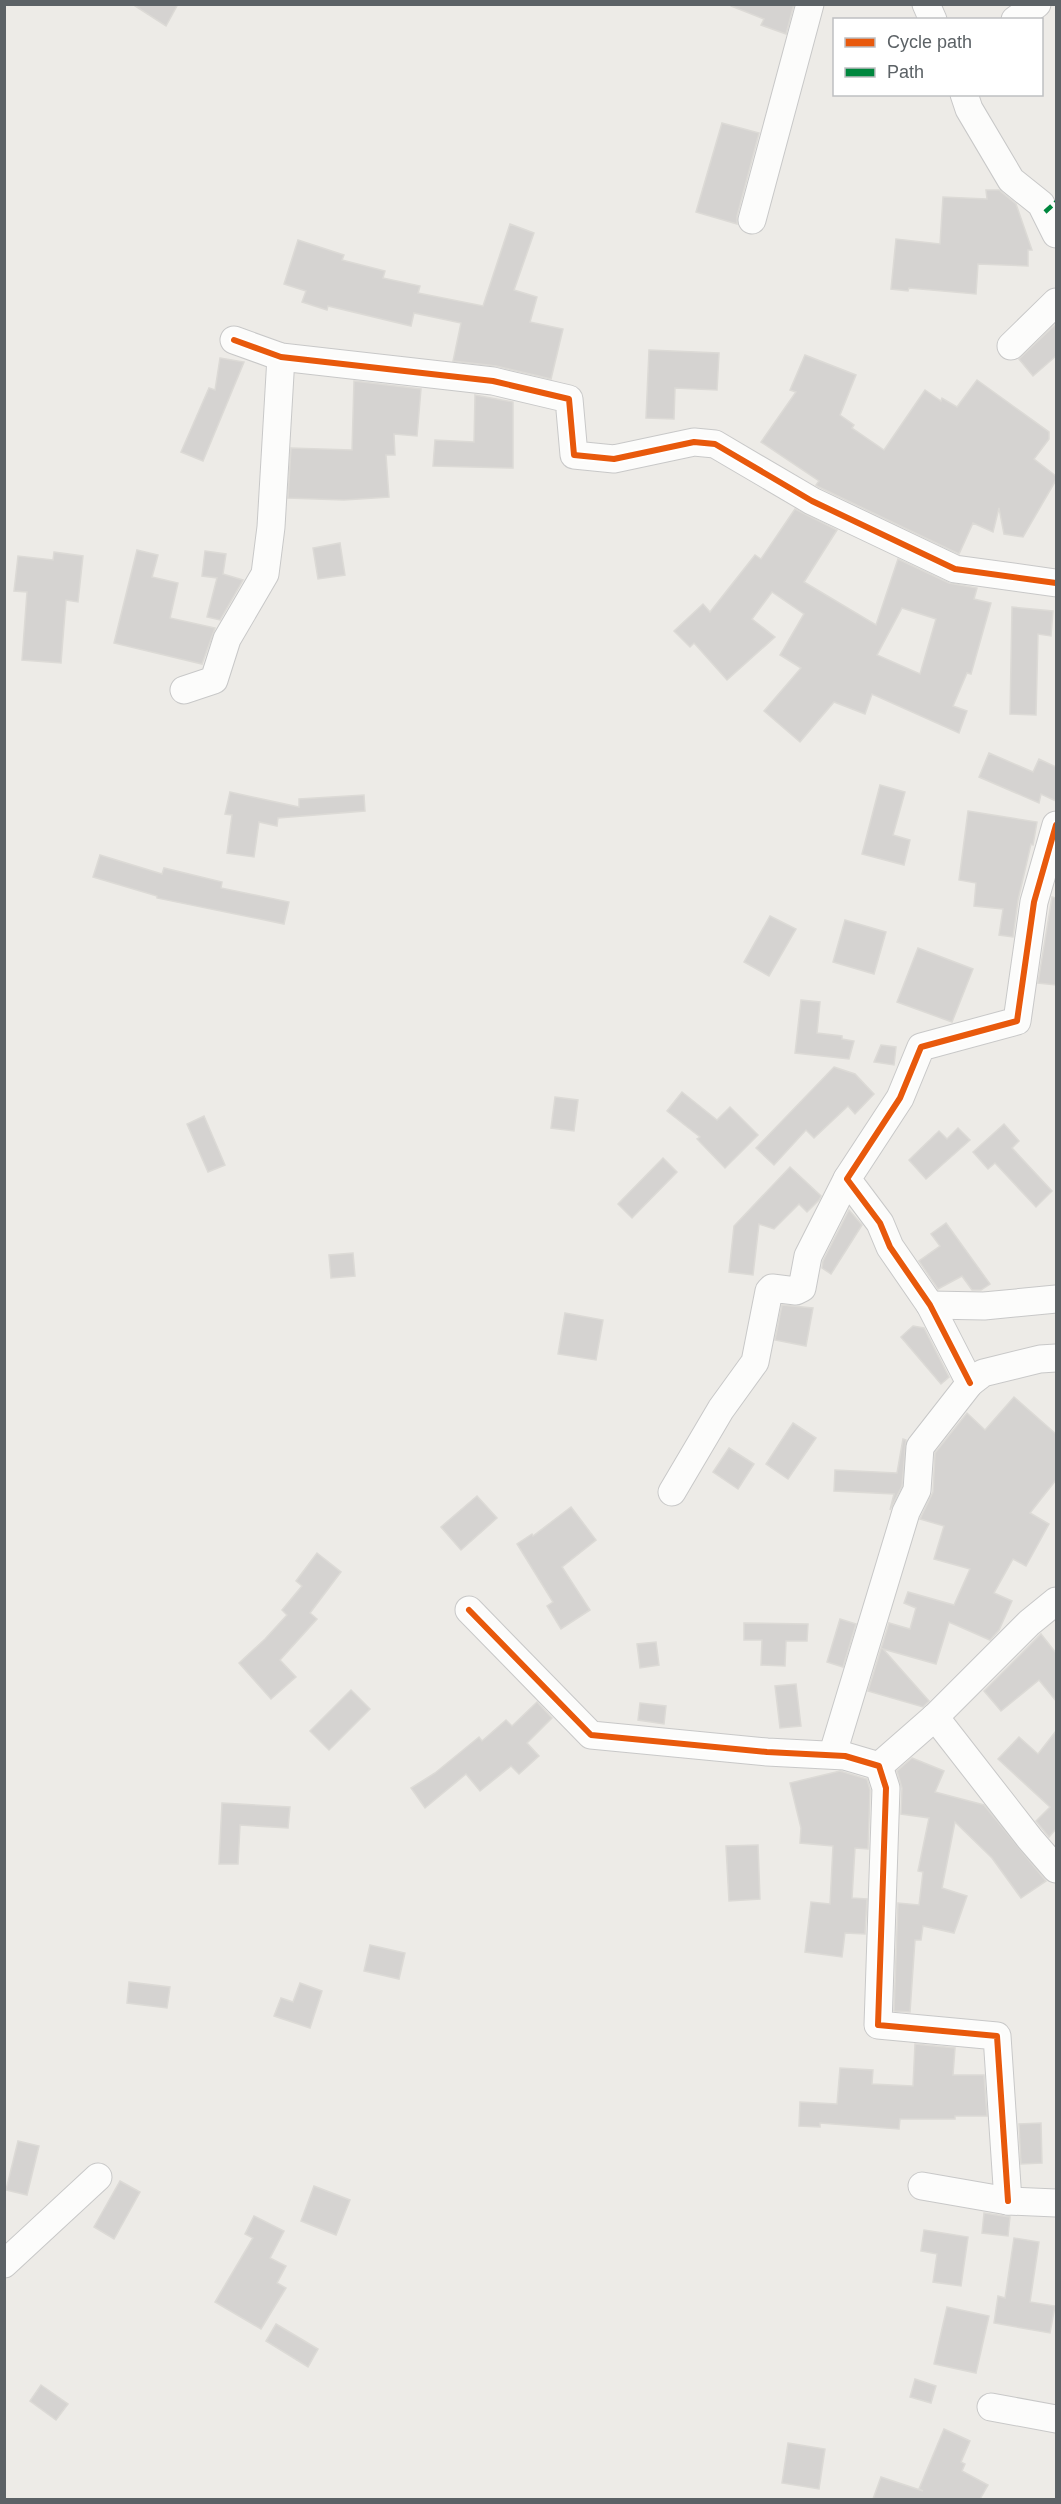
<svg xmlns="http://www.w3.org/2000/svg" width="1061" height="2504" font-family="Arial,sans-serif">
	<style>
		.building { fill: #d5d3d1; stroke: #dcdad6; stroke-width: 1.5; fill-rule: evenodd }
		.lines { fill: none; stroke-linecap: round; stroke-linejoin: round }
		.minor-casing { stroke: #c8c8c8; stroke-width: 29 }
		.minor { stroke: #fcfcfb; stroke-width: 27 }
		.quiet { stroke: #00873e; stroke-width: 4.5; stroke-dasharray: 9 4.5; stroke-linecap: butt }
		.cycleway-casing { stroke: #fff; stroke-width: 10 }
		.cycleway { stroke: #e8590c; stroke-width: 6 }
	</style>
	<rect width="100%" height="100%" fill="#edebe7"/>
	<!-- building -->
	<g class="building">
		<path d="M 132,4 L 178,4 L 166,26 Z"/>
		<path d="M 731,4 L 794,4 L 786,34 L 761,25 L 764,19 L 731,6 Z"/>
		<path d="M 722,123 L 759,133 L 737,216 L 737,224 L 696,212 Z"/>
		<path d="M 986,190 L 999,190 L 1016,204 L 1032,250 L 1028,250 L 1028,266 L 978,264 L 976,294 L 909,288 L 908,291 L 891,289 L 896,239 L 940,244 L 943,197 L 987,199 Z"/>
		<path d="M 510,224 L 534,233 L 514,290 L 537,297 L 530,322 L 563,329 L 551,379 L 496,366 L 453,361 L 461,323 L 414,313 L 411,326 L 328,306 L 327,310 L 302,302 L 306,291 L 284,284 L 298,240 L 344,255 L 342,260 L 385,271 L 383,278 L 420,286 L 418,293 L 483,306 Z"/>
		<path d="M 1056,324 L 1056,356 L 1033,376 L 1019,359 Z"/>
		<path d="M 649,350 L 719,353 L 717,390 L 675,388 L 674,419 L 646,418 Z"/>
		<path d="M 805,355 L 856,375 L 840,415 L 854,425 L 852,428 L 884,450 L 925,390 L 941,401 L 942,398 L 957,407 L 977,380 L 1049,432 L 1049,439 L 1034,459 L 1056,476 L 1056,480 L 1023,537 L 1004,534 L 999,508 L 993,532 L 973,523 L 959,554 L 819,487 L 816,485 L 819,481 L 761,442 L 796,392 L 790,390 Z"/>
		<path d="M 220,358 L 244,362 L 203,461 L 181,452 L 209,388 L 215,390 Z"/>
		<path d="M 354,381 L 421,389 L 417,436 L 394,434 L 395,455 L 386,455 L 389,497 L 344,500 L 288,498 L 291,448 L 352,450 Z"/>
		<path d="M 475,395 L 513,402 L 513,468 L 433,466 L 435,440 L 474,442 Z"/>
		<path d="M 795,509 L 837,530 L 804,582 L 876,625 L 898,559 L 949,583 L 977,588 L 974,599 L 991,603 L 971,674 L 967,673 L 953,706 L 967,711 L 959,733 L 872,694 L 865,714 L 834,702 L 800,742 L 764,711 L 801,668 L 780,655 L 804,614 L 772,592 L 752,619 L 775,637 L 727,680 L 694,643 L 690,647 L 674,631 L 703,604 L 710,612 L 755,555 L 761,559 ZM 902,608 L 936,619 L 920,674 L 877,655 Z"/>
		<path d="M 340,543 L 345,575 L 318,579 L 313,548 Z"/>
		<path d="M 137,550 L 158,555 L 152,577 L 178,583 L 170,618 L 215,628 L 202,664 L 114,643 Z"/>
		<path d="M 205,551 L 226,554 L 223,574 L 243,580 L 220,620 L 207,617 L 217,578 L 202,576 Z"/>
		<path d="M 54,552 L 83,556 L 78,602 L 66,600 L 61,663 L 22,660 L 27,592 L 14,591 L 18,556 L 53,560 Z"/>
		<path d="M 1012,607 L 1053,611 L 1051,636 L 1038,634 L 1036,715 L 1010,714 Z"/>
		<path d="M 989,753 L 1033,772 L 1039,759 L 1056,767 L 1056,801 L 1041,794 L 1039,803 L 979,777 Z"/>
		<path d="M 880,785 L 905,792 L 893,835 L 910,840 L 904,865 L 862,854 Z"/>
		<path d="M 230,792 L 299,807 L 299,799 L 364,795 L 365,811 L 278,818 L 277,826 L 259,822 L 254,857 L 227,853 L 232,815 L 225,814 Z"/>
		<path d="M 968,811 L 1037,822 L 1033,845 L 1031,844 L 1018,900 L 1013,937 L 999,935 L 1003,909 L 974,906 L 976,883 L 959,880 Z"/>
		<path d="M 100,855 L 162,874 L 164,868 L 222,882 L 221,888 L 289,902 L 284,924 L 157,898 L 157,896 L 93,877 Z"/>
		<path d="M 1052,897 L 1056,898 L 1056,985 L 1038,983 Z"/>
		<path d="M 770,916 L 796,929 L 769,976 L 744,962 Z"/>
		<path d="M 845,920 L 886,932 L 874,974 L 833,962 Z"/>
		<path d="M 918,948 L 973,969 L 952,1022 L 897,1002 Z"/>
		<path d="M 801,1000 L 820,1002 L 817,1033 L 842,1036 L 842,1039 L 854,1041 L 849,1059 L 795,1053 Z"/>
		<path d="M 881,1045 L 896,1047 L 894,1065 L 874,1062 Z"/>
		<path d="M 834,1067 L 855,1074 L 874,1094 L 855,1114 L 848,1106 L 814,1138 L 806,1130 L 774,1165 L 756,1148 Z"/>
		<path d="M 682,1092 L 717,1120 L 730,1107 L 758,1135 L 725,1168 L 697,1139 L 700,1137 L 667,1111 Z"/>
		<path d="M 555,1097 L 578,1100 L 574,1131 L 551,1128 Z"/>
		<path d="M 204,1116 L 225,1165 L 208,1172 L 187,1124 Z"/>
		<path d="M 1004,1124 L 1019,1141 L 1012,1148 L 1052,1191 L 1036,1207 L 995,1163 L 988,1169 L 973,1152 Z"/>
		<path d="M 958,1128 L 970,1140 L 926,1179 L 909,1160 L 939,1131 L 947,1139 Z"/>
		<path d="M 663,1158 L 677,1172 L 632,1218 L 618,1204 Z"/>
		<path d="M 790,1167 L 821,1196 L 819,1200 L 807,1212 L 799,1204 L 774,1229 L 759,1224 L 753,1275 L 729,1272 L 734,1226 Z"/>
		<path d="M 849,1210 L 862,1225 L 831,1274 L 822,1268 L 823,1261 Z"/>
		<path d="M 946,1223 L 990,1284 L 981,1290 L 972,1290 L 962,1276 L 938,1289 L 919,1261 L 940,1246 L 931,1234 Z"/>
		<path d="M 353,1253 L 355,1276 L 331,1278 L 329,1255 Z"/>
		<path d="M 782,1305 L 813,1308 L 806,1346 L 775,1340 Z"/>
		<path d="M 565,1313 L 603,1320 L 596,1360 L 558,1354 Z"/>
		<path d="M 913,1326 L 924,1328 L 949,1377 L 941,1384 L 901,1337 Z"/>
		<path d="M 1014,1397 L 1056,1434 L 1056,1480 L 1030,1513 L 1049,1524 L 1026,1566 L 1013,1559 L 994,1593 L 1012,1601 L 999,1630 L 990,1640 L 949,1622 L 936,1664 L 883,1649 L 929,1701 L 923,1707 L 868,1691 L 889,1623 L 910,1629 L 916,1608 L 904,1603 L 908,1592 L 954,1605 L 970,1569 L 934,1559 L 944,1526 L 920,1519 L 933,1492 L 935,1453 L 967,1413 L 985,1430 Z"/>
		<path d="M 793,1423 L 816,1438 L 788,1479 L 766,1464 Z"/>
		<path d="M 903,1439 L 906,1440 L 902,1486 L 890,1510 L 894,1494 L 834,1491 L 835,1470 L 897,1473 Z"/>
		<path d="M 729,1448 L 754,1464 L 738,1489 L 713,1472 Z"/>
		<path d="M 477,1496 L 497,1518 L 461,1550 L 441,1527 Z"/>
		<path d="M 571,1507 L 596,1540 L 562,1567 L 590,1610 L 561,1629 L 547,1606 L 553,1602 L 517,1544 L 532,1534 L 533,1536 Z"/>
		<path d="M 317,1553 L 341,1572 L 310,1613 L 317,1619 L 280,1660 L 296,1677 L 271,1699 L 239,1663 L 265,1639 L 287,1615 L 282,1610 L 302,1586 L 296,1581 Z"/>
		<path d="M 840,1619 L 856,1624 L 843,1667 L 827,1662 Z"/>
		<path d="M 744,1623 L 808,1624 L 807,1641 L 786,1641 L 785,1666 L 761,1665 L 762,1640 L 744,1640 Z"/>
		<path d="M 1041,1634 L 1056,1653 L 1056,1701 L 1039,1680 L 1001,1711 L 984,1691 Z"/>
		<path d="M 656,1642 L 659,1665 L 640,1668 L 637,1644 Z"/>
		<path d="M 796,1684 L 801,1726 L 780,1728 L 775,1686 Z"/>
		<path d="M 351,1690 L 370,1709 L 329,1750 L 310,1731 Z"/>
		<path d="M 537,1702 L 552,1718 L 527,1743 L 539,1756 L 519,1774 L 511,1766 L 480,1791 L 466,1774 L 425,1808 L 411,1788 L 435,1773 L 479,1737 L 482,1741 L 506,1720 L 512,1726 Z"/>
		<path d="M 640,1703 L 666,1706 L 664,1724 L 638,1720 Z"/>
		<path d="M 1056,1731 L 1056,1829 L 1049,1837 L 1036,1821 L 1050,1807 L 998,1759 L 1019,1737 L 1038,1754 Z"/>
		<path d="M 912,1758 L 944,1771 L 935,1792 L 984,1805 L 1046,1881 L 1021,1898 L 992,1858 L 955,1822 L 942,1888 L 967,1896 L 954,1933 L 923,1926 L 921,1940 L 915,1940 L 910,2012 L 894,2011 L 898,1903 L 919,1905 L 923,1872 L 918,1871 L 929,1818 L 901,1814 L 902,1788 L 897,1771 Z"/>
		<path d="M 840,1771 L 867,1779 L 870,1790 L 868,1849 L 855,1848 L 852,1898 L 867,1899 L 865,1934 L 845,1933 L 842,1957 L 805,1952 L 811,1902 L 830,1904 L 833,1846 L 800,1843 L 801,1828 L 790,1783 Z"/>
		<path d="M 222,1803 L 290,1807 L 288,1828 L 240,1825 L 238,1864 L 219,1864 Z"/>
		<path d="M 758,1845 L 760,1899 L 729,1901 L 726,1846 Z"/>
		<path d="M 370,1945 L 405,1953 L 399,1979 L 364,1971 Z"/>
		<path d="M 129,1982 L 170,1987 L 167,2008 L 127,2003 Z"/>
		<path d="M 300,1983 L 322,1991 L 310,2028 L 274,2016 L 281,1998 L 293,2002 Z"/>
		<path d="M 915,2044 L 955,2048 L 953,2075 L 984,2075 L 987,2116 L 955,2116 L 955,2119 L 900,2119 L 899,2129 L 820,2123 L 820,2127 L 799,2126 L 800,2102 L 837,2104 L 840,2068 L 873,2070 L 872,2084 L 913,2086 Z"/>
		<path d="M 1041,2123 L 1042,2163 L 1021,2164 L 1019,2124 Z"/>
		<path d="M 18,2141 L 39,2146 L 27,2195 L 6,2190 Z"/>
		<path d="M 120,2181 L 140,2192 L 114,2239 L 94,2227 Z"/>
		<path d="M 314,2186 L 350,2200 L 336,2235 L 301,2221 Z"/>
		<path d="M 984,2213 L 1010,2217 L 1008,2236 L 982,2233 Z"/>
		<path d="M 254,2216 L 284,2231 L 270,2258 L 286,2266 L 277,2283 L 286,2288 L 261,2329 L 215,2302 L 253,2238 L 245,2234 Z"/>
		<path d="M 924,2230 L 968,2237 L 961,2286 L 933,2282 L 937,2254 L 921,2251 Z"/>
		<path d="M 1014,2238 L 1039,2242 L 1030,2302 L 1055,2306 L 1050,2333 L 994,2323 L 998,2296 L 1005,2298 Z"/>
		<path d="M 947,2307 L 989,2316 L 976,2373 L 934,2364 Z"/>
		<path d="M 276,2324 L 318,2349 L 308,2367 L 266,2341 Z"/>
		<path d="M 915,2379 L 936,2386 L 931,2403 L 910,2397 Z"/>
		<path d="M 41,2385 L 68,2404 L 56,2420 L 30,2401 Z"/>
		<path d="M 944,2429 L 970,2441 L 961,2462 L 965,2464 L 962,2471 L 988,2485 L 980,2499 L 873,2499 L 881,2477 L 923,2491 L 919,2489 Z"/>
		<path d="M 788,2443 L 825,2449 L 819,2489 L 782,2483 Z"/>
	</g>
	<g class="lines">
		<!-- minor casing -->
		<g class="minor-casing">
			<g id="minor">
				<path d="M 926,4 L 933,20"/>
				<path d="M 1015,20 L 1037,4"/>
				<path d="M 964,94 L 969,109 L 1011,180 L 1041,204 L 1056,234"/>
				<path d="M 752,220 L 810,4"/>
				<path d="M 234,340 L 281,357 L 493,381 L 569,399 L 574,455 L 614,459 L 694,442 L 715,444 L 812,501 L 955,569 L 1056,583"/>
				<path d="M 1011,346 L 1056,302"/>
				<path d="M 184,690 L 214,680 L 227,639 L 265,574 L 271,527 L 281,357"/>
				<path d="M 930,1305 L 984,1306 L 1056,1299"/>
				<path d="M 970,1383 L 930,1305 L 890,1247 L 880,1223 L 847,1179 L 900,1098 L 921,1047 L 1017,1021 L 1034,902 L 1056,825"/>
				<path d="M 672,1492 L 721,1409 L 755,1362 L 769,1291 L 772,1288 L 796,1291 L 802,1288 L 808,1256 L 847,1179"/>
				<path d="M 469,1610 L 591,1735 L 767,1752 L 845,1756 L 879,1766 L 886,1788 L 878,2025 L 997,2036 L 1008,2201"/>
				<path d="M 935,1717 L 1030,1839 L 1056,1869"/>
				<path d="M 845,1756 L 833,1753 L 906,1512 L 917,1490 L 920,1447 L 970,1383 L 983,1373 L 1040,1359 L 1056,1358"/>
				<path d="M 879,1766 L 935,1717 L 1029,1623 L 1056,1601"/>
				<path d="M 922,2186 L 1008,2201 L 1056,2203"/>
				<path d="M 4,2264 L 98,2177"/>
				<path d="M 991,2407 L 1056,2419"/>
			</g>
		</g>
		<!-- minor -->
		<use href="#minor" class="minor"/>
		<!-- quiet -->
		<path class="quiet" d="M 1045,212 L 1056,202"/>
		<!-- cycleway casing -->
		<g class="cycleway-casing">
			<g id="cycleway">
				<path d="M 234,340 L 281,357 L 493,381 L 569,399 L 574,455 L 614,459 L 694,442 L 715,444 L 812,501 L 955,569 L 1056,583"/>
				<path d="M 970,1383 L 930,1305 L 890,1247 L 880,1223 L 847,1179 L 900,1098 L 921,1047 L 1017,1021 L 1034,902 L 1056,825"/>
				<path d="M 469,1610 L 591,1735 L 767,1752 L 845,1756 L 879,1766 L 886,1788 L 878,2025 L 997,2036 L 1008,2201"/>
			</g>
		</g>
		<!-- cycleway -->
		<use href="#cycleway" class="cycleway"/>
	</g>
	<!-- border -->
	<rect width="1061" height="2504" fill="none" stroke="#5c6266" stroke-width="12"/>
	<!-- legend -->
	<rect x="833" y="18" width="210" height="78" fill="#ffffff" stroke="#bec0c2" stroke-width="1.5"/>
	<rect x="845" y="38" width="30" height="9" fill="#e8590c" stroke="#bec0c2" stroke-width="1.5"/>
	<text x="887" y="48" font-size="18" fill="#5c6266">Cycle path</text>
	<rect x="845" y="68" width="30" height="9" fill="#00873e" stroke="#bec0c2" stroke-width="1.5"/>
	<text x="887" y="78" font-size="18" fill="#5c6266">Path</text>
</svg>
